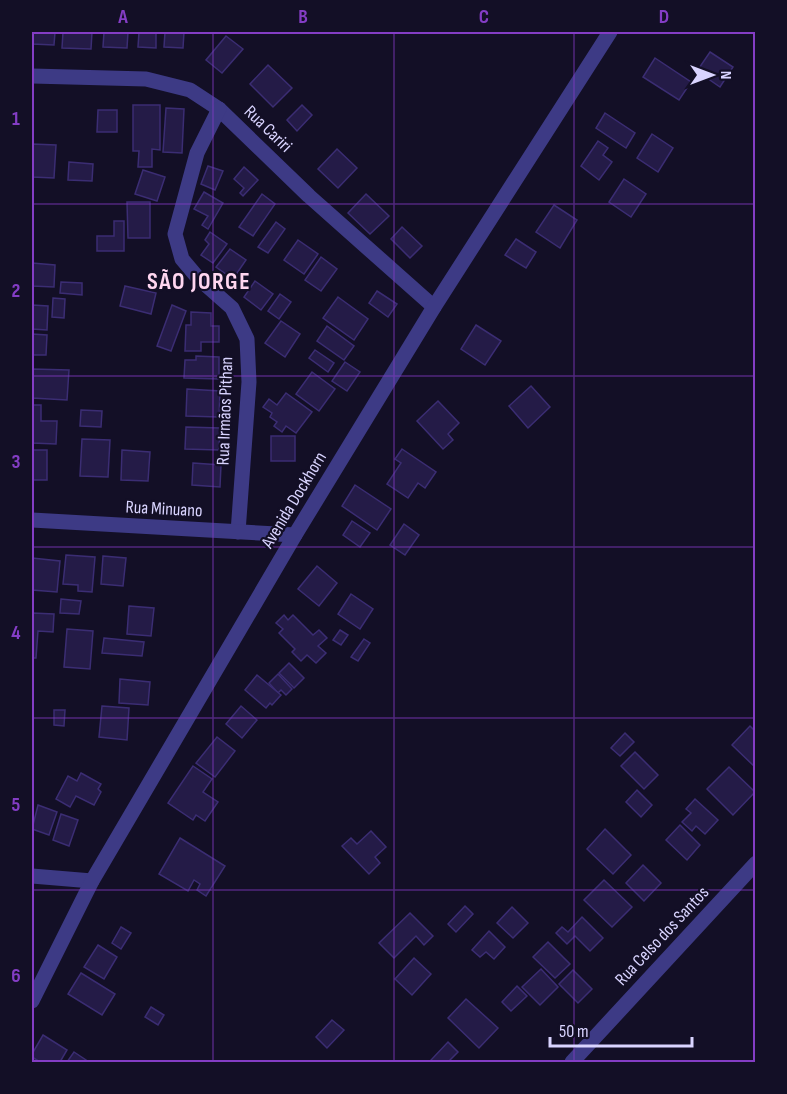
<svg xmlns="http://www.w3.org/2000/svg" width="787" height="1094" font-family="'Sofia Sans Condensed',sans-serif">
	<style>
		.building { fill: #241b47; stroke: #3b2d73; stroke-width: 1.5 }
		.lines { fill: none; stroke-linecap: round; stroke-linejoin: round }
		.minor { stroke: #3d3a85; stroke-width: 15 }
		.grid { fill: none; stroke: #843dc5; stroke-width: 1.5; stroke-opacity: 0.55 }
		.labels { text-anchor: middle; dominant-baseline: central; stroke-width: 4.5; stroke-linejoin: round; paint-order: stroke }
		.street-label { font-size: 18px; fill: #d9d4ff; stroke: #130f26 }
		.district-label { font-size: 24px; font-weight: bold; letter-spacing: 1.5px; fill: #ffd6f0; stroke: #130f26 }
		.neatline { fill: none; stroke: #843dc5; stroke-width: 2 }
		.grid-label { font-size: 20px; text-anchor: middle; font-weight: bold; fill: #843dc5 }
	</style>
	<rect width="100%" height="100%" fill="#130f26"/>
	<!-- building -->
	<g class="building">
		<path d="M 32,32 L 55,32 L 54,45 L 32,44 Z"/>
		<path d="M 63,32 L 92,32 L 91,49 L 62,48 Z"/>
		<path d="M 104,32 L 128,32 L 127,48 L 103,47 Z"/>
		<path d="M 139,32 L 156,32 L 156,48 L 138,47 Z"/>
		<path d="M 165,32 L 184,32 L 183,48 L 164,47 Z"/>
		<path d="M 226,36 L 243,49 L 222,73 L 206,60 Z"/>
		<path d="M 710,52 L 733,67 L 720,87 L 697,71 Z"/>
		<path d="M 655,58 L 691,82 L 679,100 L 643,77 Z"/>
		<path d="M 268,65 L 292,88 L 273,107 L 250,84 Z"/>
		<path d="M 133,105 L 160,105 L 160,150 L 152,149 L 152,167 L 138,167 L 139,151 L 133,151 Z"/>
		<path d="M 302,105 L 312,115 L 297,131 L 287,120 Z"/>
		<path d="M 166,108 L 184,109 L 182,153 L 163,152 Z"/>
		<path d="M 98,110 L 117,110 L 117,132 L 97,132 Z"/>
		<path d="M 605,113 L 635,133 L 626,148 L 596,128 Z"/>
		<path d="M 652,134 L 673,148 L 658,172 L 637,158 Z"/>
		<path d="M 598,141 L 608,148 L 603,155 L 612,162 L 599,180 L 581,166 Z"/>
		<path d="M 32,144 L 56,145 L 54,178 L 32,177 Z"/>
		<path d="M 337,149 L 357,168 L 338,188 L 318,169 Z"/>
		<path d="M 69,162 L 93,164 L 92,181 L 68,180 Z"/>
		<path d="M 208,166 L 223,171 L 215,190 L 201,184 Z"/>
		<path d="M 244,167 L 258,180 L 243,196 L 240,193 L 244,188 L 234,179 Z"/>
		<path d="M 143,170 L 165,177 L 157,201 L 135,194 Z"/>
		<path d="M 624,179 L 646,194 L 631,217 L 609,202 Z"/>
		<path d="M 204,192 L 223,203 L 208,229 L 202,225 L 208,216 L 194,209 Z"/>
		<path d="M 262,194 L 275,204 L 253,236 L 239,227 Z"/>
		<path d="M 366,194 L 389,216 L 370,234 L 348,213 Z"/>
		<path d="M 127,202 L 150,202 L 150,238 L 128,238 Z"/>
		<path d="M 554,205 L 577,220 L 560,248 L 536,232 Z"/>
		<path d="M 114,221 L 124,221 L 124,251 L 97,251 L 97,236 L 114,236 Z"/>
		<path d="M 276,222 L 285,229 L 268,253 L 258,247 Z"/>
		<path d="M 402,227 L 422,246 L 410,258 L 391,239 Z"/>
		<path d="M 210,232 L 227,244 L 213,263 L 201,255 L 209,244 L 205,240 Z"/>
		<path d="M 516,239 L 536,252 L 526,268 L 505,255 Z"/>
		<path d="M 298,240 L 318,254 L 304,274 L 284,260 Z"/>
		<path d="M 230,249 L 246,260 L 233,279 L 216,267 Z"/>
		<path d="M 321,257 L 337,269 L 321,291 L 305,280 Z"/>
		<path d="M 32,263 L 55,265 L 54,287 L 32,286 Z"/>
		<path d="M 255,281 L 273,294 L 261,310 L 244,297 Z"/>
		<path d="M 61,282 L 82,283 L 82,295 L 60,293 Z"/>
		<path d="M 125,286 L 156,293 L 151,314 L 120,306 Z"/>
		<path d="M 377,291 L 397,304 L 388,317 L 369,303 Z"/>
		<path d="M 280,294 L 291,302 L 279,319 L 268,311 Z"/>
		<path d="M 338,297 L 368,319 L 354,340 L 323,318 Z"/>
		<path d="M 53,298 L 65,299 L 64,318 L 52,317 Z"/>
		<path d="M 32,305 L 48,306 L 47,330 L 32,329 Z"/>
		<path d="M 172,305 L 186,311 L 171,351 L 157,346 Z"/>
		<path d="M 191,312 L 211,313 L 211,326 L 219,326 L 219,342 L 201,342 L 201,351 L 185,351 L 186,325 L 191,325 Z"/>
		<path d="M 281,321 L 300,334 L 285,357 L 265,343 Z"/>
		<path d="M 476,325 L 501,341 L 485,365 L 461,349 Z"/>
		<path d="M 327,326 L 354,346 L 344,360 L 317,341 Z"/>
		<path d="M 32,334 L 47,335 L 46,355 L 32,355 Z"/>
		<path d="M 315,350 L 334,363 L 328,372 L 309,358 Z"/>
		<path d="M 196,356 L 219,357 L 219,379 L 184,378 L 185,360 L 196,360 Z"/>
		<path d="M 345,362 L 360,372 L 347,391 L 332,381 Z"/>
		<path d="M 32,369 L 69,370 L 67,400 L 32,398 Z"/>
		<path d="M 312,372 L 335,389 L 319,411 L 296,394 Z"/>
		<path d="M 531,386 L 550,407 L 528,428 L 509,406 Z"/>
		<path d="M 187,389 L 220,391 L 219,417 L 186,416 Z"/>
		<path d="M 286,393 L 312,412 L 296,433 L 286,426 L 282,432 L 274,426 L 277,422 L 270,417 L 272,413 L 263,407 L 269,399 L 277,405 Z"/>
		<path d="M 438,401 L 459,423 L 448,434 L 453,440 L 443,449 L 417,421 Z"/>
		<path d="M 32,405 L 41,405 L 41,421 L 57,421 L 56,444 L 32,443 Z"/>
		<path d="M 81,410 L 102,411 L 101,427 L 80,426 Z"/>
		<path d="M 186,427 L 220,428 L 219,450 L 185,449 Z"/>
		<rect x="271" y="436" width="24" height="25"/>
		<path d="M 82,439 L 110,440 L 108,477 L 80,476 Z"/>
		<path d="M 402,449 L 436,472 L 425,488 L 418,483 L 408,498 L 387,484 L 401,463 L 395,459 Z"/>
		<rect x="32" y="450" width="15" height="30"/>
		<path d="M 122,450 L 150,452 L 148,481 L 121,480 Z"/>
		<path d="M 193,463 L 221,465 L 220,487 L 192,485 Z"/>
		<path d="M 355,485 L 391,509 L 377,530 L 342,506 Z"/>
		<path d="M 352,521 L 370,533 L 360,547 L 343,535 Z"/>
		<path d="M 404,524 L 419,535 L 405,555 L 390,545 Z"/>
		<path d="M 66,555 L 95,557 L 92,592 L 78,591 L 78,585 L 63,584 Z"/>
		<path d="M 103,556 L 126,558 L 123,586 L 101,584 Z"/>
		<path d="M 32,558 L 60,561 L 57,592 L 32,590 Z"/>
		<path d="M 317,566 L 337,583 L 319,606 L 298,589 Z"/>
		<path d="M 351,594 L 373,609 L 360,629 L 338,614 Z"/>
		<path d="M 61,599 L 81,601 L 79,614 L 60,613 Z"/>
		<path d="M 129,606 L 154,608 L 151,636 L 127,634 Z"/>
		<path d="M 32,613 L 54,614 L 53,632 L 38,631 L 36,658 L 32,658 Z"/>
		<path d="M 284,615 L 288,620 L 293,615 L 313,635 L 319,630 L 327,638 L 318,646 L 326,653 L 316,663 L 307,655 L 301,661 L 292,652 L 295,649 L 279,633 L 283,629 L 276,623 Z"/>
		<path d="M 67,629 L 93,631 L 90,669 L 64,667 Z"/>
		<path d="M 340,630 L 348,635 L 341,645 L 333,640 Z"/>
		<path d="M 104,638 L 144,642 L 142,656 L 102,653 Z"/>
		<path d="M 364,639 L 370,643 L 358,661 L 351,657 Z"/>
		<path d="M 289,663 L 304,678 L 294,688 L 279,673 Z"/>
		<path d="M 278,674 L 292,689 L 286,695 L 281,690 L 278,693 L 269,683 Z"/>
		<path d="M 257,675 L 281,695 L 272,705 L 270,703 L 266,708 L 245,690 Z"/>
		<path d="M 120,679 L 150,682 L 148,705 L 119,703 Z"/>
		<path d="M 102,706 L 129,708 L 127,740 L 99,737 Z"/>
		<path d="M 241,706 L 257,720 L 242,738 L 226,724 Z"/>
		<path d="M 54,710 L 65,710 L 64,726 L 54,725 Z"/>
		<path d="M 750,726 L 756,732 L 756,768 L 732,745 Z"/>
		<path d="M 625,733 L 634,742 L 620,756 L 611,748 Z"/>
		<path d="M 217,737 L 235,751 L 215,777 L 196,763 Z"/>
		<path d="M 635,752 L 658,775 L 644,789 L 621,766 Z"/>
		<path d="M 193,766 L 212,779 L 203,792 L 218,802 L 205,821 L 196,815 L 193,820 L 168,803 Z"/>
		<path d="M 729,767 L 755,792 L 733,815 L 707,789 Z"/>
		<path d="M 81,773 L 101,784 L 98,789 L 101,792 L 94,805 L 76,796 L 70,807 L 56,799 L 68,776 L 77,781 Z"/>
		<path d="M 637,790 L 652,805 L 641,817 L 626,802 Z"/>
		<path d="M 695,799 L 718,820 L 705,834 L 696,826 L 692,831 L 682,822 L 691,813 L 686,809 Z"/>
		<path d="M 38,805 L 57,812 L 49,835 L 32,829 Z"/>
		<path d="M 61,814 L 78,820 L 69,846 L 53,840 Z"/>
		<path d="M 680,825 L 700,845 L 687,860 L 666,840 Z"/>
		<path d="M 605,829 L 631,855 L 613,874 L 587,849 Z"/>
		<path d="M 371,831 L 386,847 L 375,857 L 380,863 L 369,874 L 342,846 L 351,838 L 357,844 Z"/>
		<path d="M 180,838 L 225,866 L 206,896 L 197,890 L 200,884 L 194,880 L 188,891 L 159,874 Z"/>
		<path d="M 643,865 L 661,883 L 644,901 L 626,883 Z"/>
		<path d="M 604,880 L 632,907 L 612,927 L 584,900 Z"/>
		<path d="M 465,906 L 473,914 L 456,932 L 448,924 Z"/>
		<path d="M 512,907 L 528,923 L 513,938 L 497,923 Z"/>
		<path d="M 410,913 L 433,936 L 424,945 L 416,936 L 394,958 L 379,943 Z"/>
		<path d="M 582,917 L 603,938 L 590,951 L 575,936 L 567,944 L 556,933 L 562,927 L 568,932 Z"/>
		<path d="M 121,927 L 131,933 L 121,949 L 112,943 Z"/>
		<path d="M 489,931 L 505,947 L 494,959 L 486,952 L 480,957 L 472,950 Z"/>
		<path d="M 548,942 L 570,964 L 555,978 L 533,957 Z"/>
		<path d="M 98,945 L 117,957 L 104,979 L 84,967 Z"/>
		<path d="M 414,958 L 431,974 L 412,995 L 395,979 Z"/>
		<path d="M 541,969 L 558,987 L 540,1005 L 522,987 Z"/>
		<path d="M 573,970 L 592,989 L 578,1003 L 559,984 Z"/>
		<path d="M 81,973 L 115,994 L 102,1015 L 68,994 Z"/>
		<path d="M 517,986 L 527,996 L 511,1011 L 502,1002 Z"/>
		<path d="M 466,999 L 498,1028 L 479,1048 L 448,1018 Z"/>
		<path d="M 151,1007 L 164,1015 L 158,1025 L 145,1017 Z"/>
		<path d="M 332,1020 L 344,1030 L 327,1048 L 316,1037 Z"/>
		<path d="M 43,1035 L 67,1050 L 60,1062 L 40,1062 L 32,1057 L 32,1054 Z"/>
		<path d="M 448,1042 L 458,1052 L 448,1062 L 434,1062 L 431,1060 Z"/>
		<path d="M 74,1052 L 89,1062 L 67,1062 Z"/>
	</g>
	<g class="lines">
		<!-- minor -->
		<g class="minor">
			<path d="M 32,76 L 146,79 L 190,90 L 219,109 L 309,196 L 434,307"/>
			<path d="M 219,109 L 197,153 L 175,234 L 182,259 L 198,278 L 232,308 L 247,339 L 249,382 L 238,532"/>
			<path d="M 32,520 L 295,535"/>
			<path d="M 32,876 L 92,881"/>
			<path d="M 32,1001 L 92,881 L 295,535 L 434,307 L 610,32"/>
			<path d="M 572,1062 L 756,863"/>
		</g>
	</g>
	<!-- grid -->
	<path class="grid" d="M 213,32 L 213,1062M 394,32 L 394,1062M 574,32 L 574,1062M 32,204 L 756,204M 32,376 L 756,376M 32,547 L 756,547M 32,718 L 756,718M 32,890 L 756,890"/>
	<g class="labels">
		<!-- street labels -->
		<g class="street-label">
			<text transform="translate(268 129) rotate(44)">Rua Cariri</text>
			<text transform="translate(225 411) rotate(-88)">Rua Irmãos Pithan</text>
			<text transform="translate(294 500) rotate(-59)">Avenida Dockhorn</text>
			<text transform="translate(164 509) rotate(3)">Rua Minuano</text>
			<text transform="translate(662 936) rotate(-47)">Rua Celso dos Santos</text>
		</g>
		<!-- district labels -->
		<g class="district-label">
			<text x="199" y="281">SÃO JORGE</text>
		</g>
	</g>
	<!-- border -->
	<rect width="787" height="1094" fill="none" stroke="#130f26" stroke-width="66"/>
	<!-- north arrow -->
	<g transform="translate(712 75) rotate(90)" stroke="#130f26" stroke-width="4.5" paint-order="stroke">
	<path d="M0-4.5L10 22L0 15L-10 22Z" fill="#d9d4ff"/>
	<text y="-9" font-size="16" font-weight="bold" text-anchor="middle" fill="#d9d4ff">N</text>
	</g>
	<!-- scale -->
	<path d="M550 1037v9h142v-9" fill="none" stroke="#d9d4ff" stroke-width="3"/>
	<text x="559" y="1037" font-size="18" fill="#d9d4ff" stroke="#130f26" stroke-width="4.5" paint-order="stroke">50 m</text>
	<rect x="33" y="33" width="721" height="1028" class="neatline"/>
	<g class="grid-label">
		<text x="123" y="23">A</text>
		<text x="303" y="23">B</text>
		<text x="484" y="23">C</text>
		<text x="664" y="23">D</text>
		<text x="16" y="125">1</text>
		<text x="16" y="297">2</text>
		<text x="16" y="468">3</text>
		<text x="16" y="639">4</text>
		<text x="16" y="811">5</text>
		<text x="16" y="982">6</text>
	</g>
</svg>
